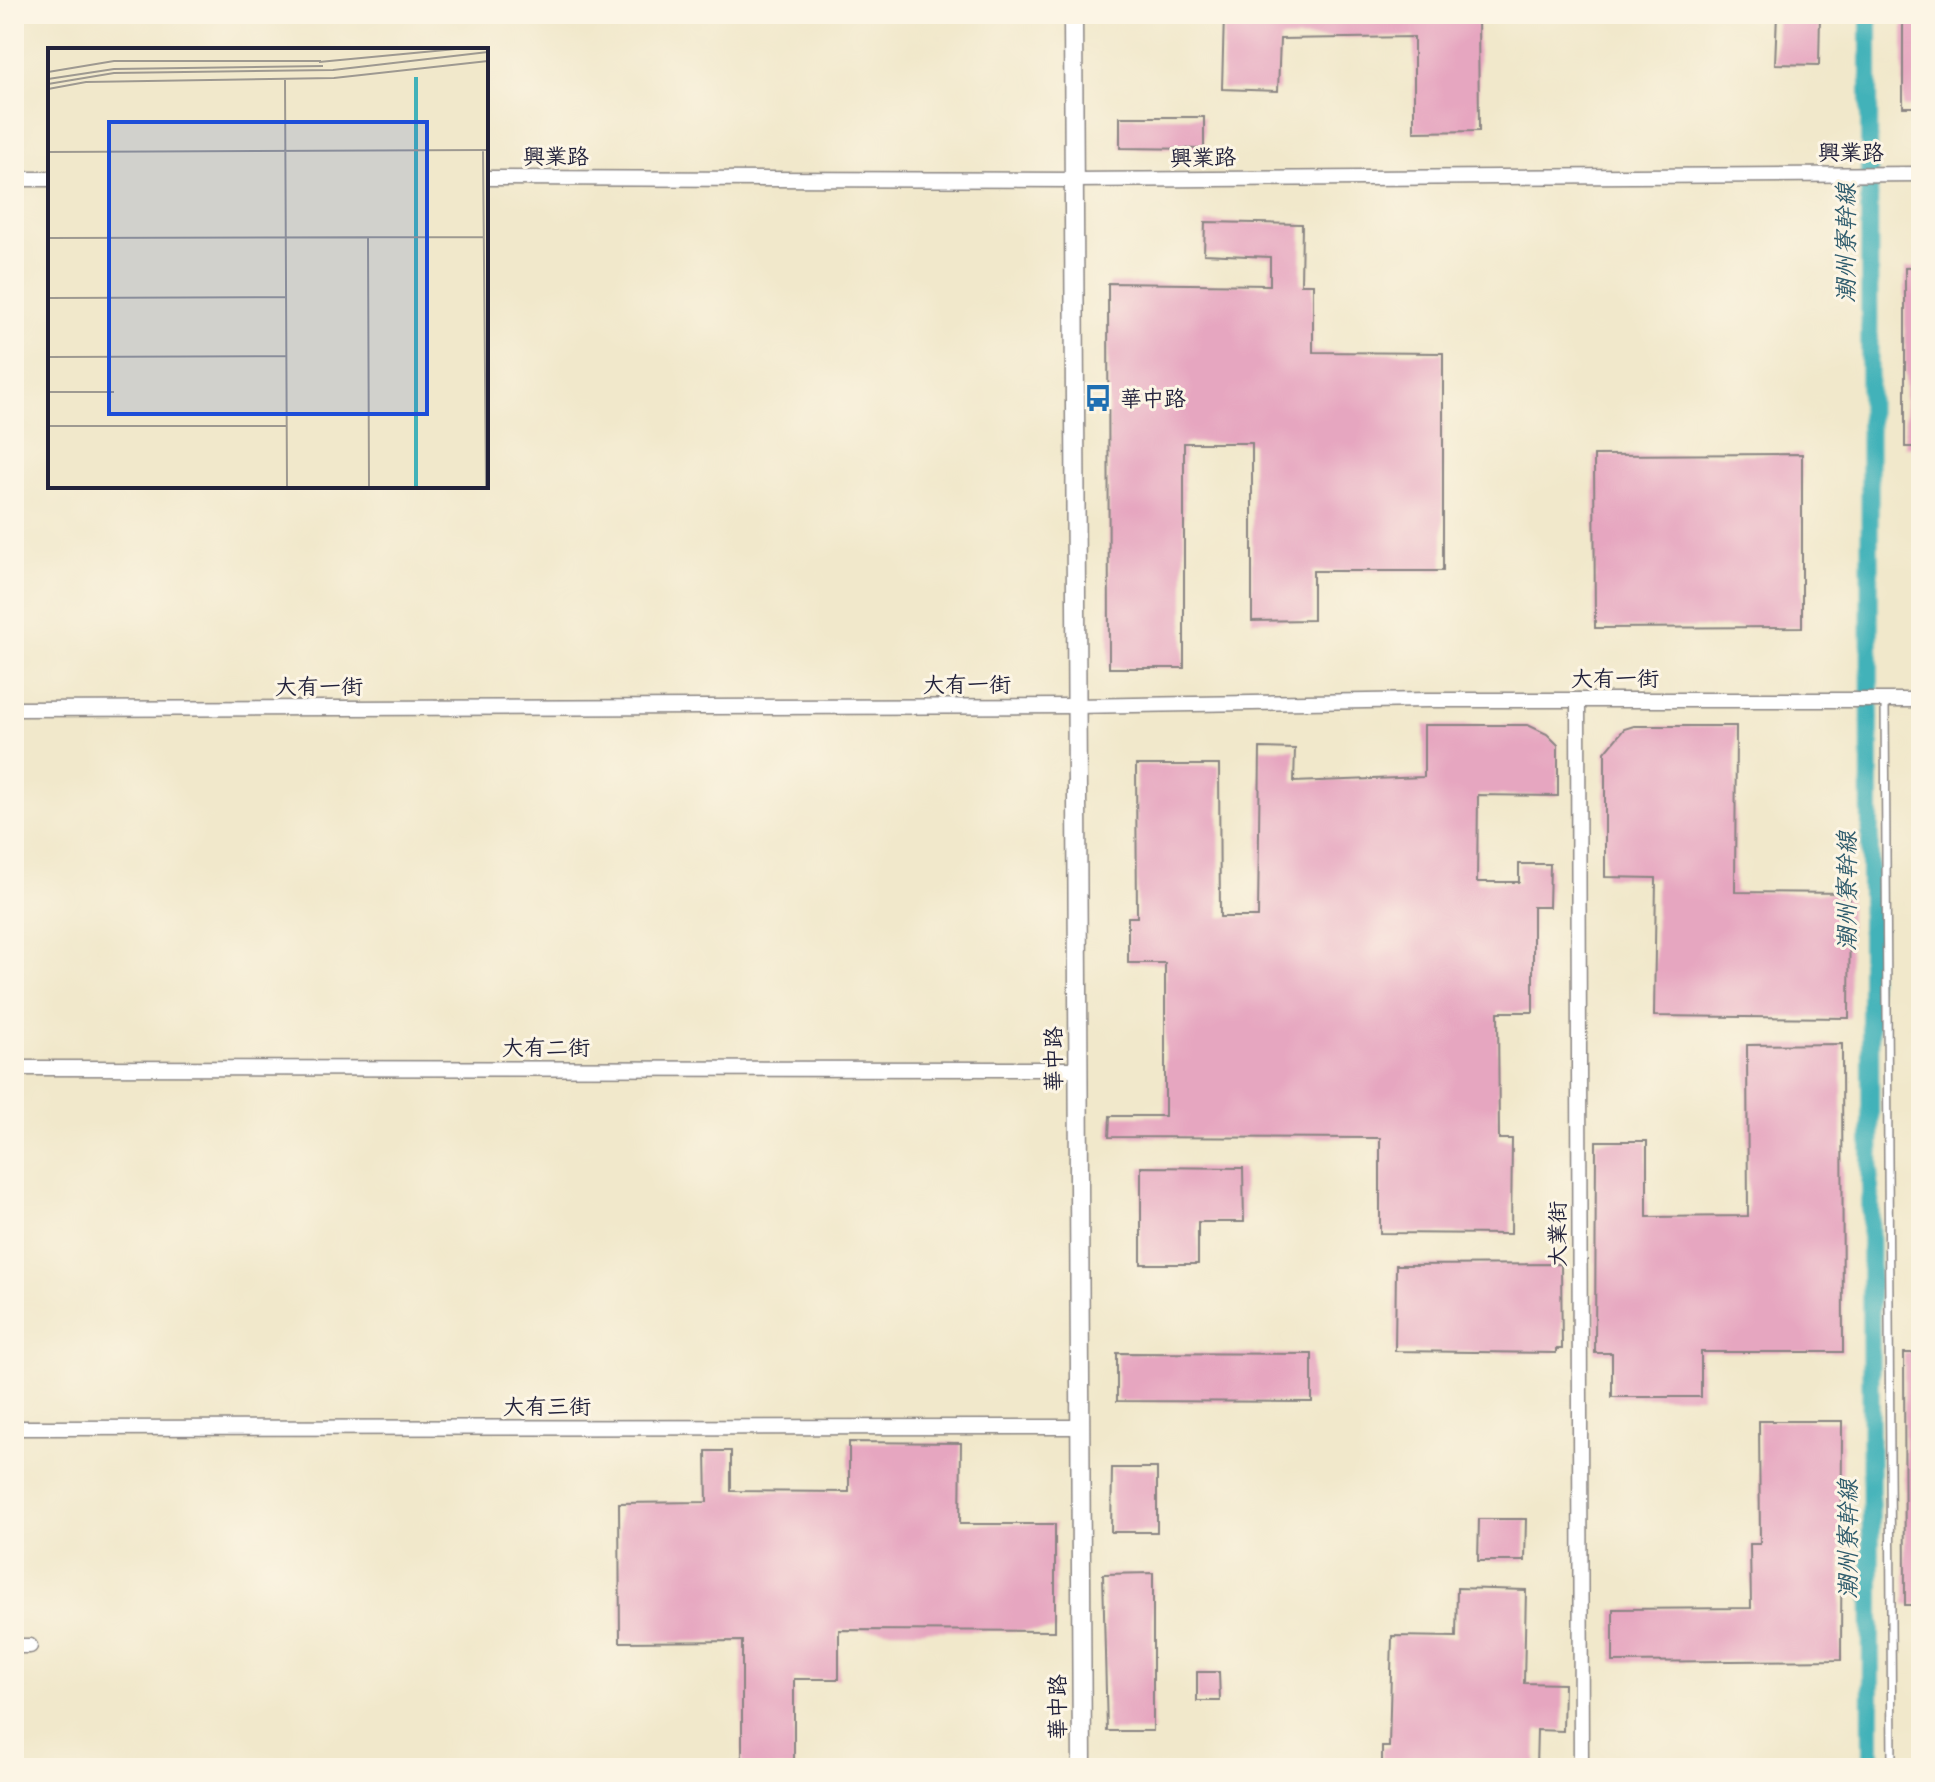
<svg xmlns="http://www.w3.org/2000/svg" width="1935" height="1782" font-family="'Patrick Hand','LXGW WenKai TC',sans-serif">
	<style>
		.lines { fill: none; stroke-linecap: round; stroke-linejoin: round }
		.canal { stroke: #42b2b9; stroke-width: 18 }
		.building { fill: #e6a6c0 }
		.service-casing { stroke: #8a8583; stroke-width: 10 }
		.minor-casing { stroke: #8a8583; stroke-width: 17 }
		.tertiary-casing { stroke: #8a8583; stroke-width: 21 }
		.service { stroke: #fff; stroke-width: 7 }
		.minor { stroke: #fff; stroke-width: 14 }
		.tertiary { stroke: #fff; stroke-width: 18 }
		.labels { text-anchor: middle; dominant-baseline: central; stroke-width: 6; stroke-linejoin: round; paint-order: stroke }
		.street-label { font-size: 22px; fill: #22223b; stroke: #fcf5e5 }
		.poi-label { font-size: 22px; fill: #22223b; stroke: #fcf5e5; text-anchor: start }
		.water-label { font-size: 24px; font-style: italic; fill: #2f5c6d; stroke: #fcf5e5 }
		.inset-river { fill: none; stroke: #42b2b9; stroke-width: 4 }
		.inset-road { fill: none; stroke: #9e9991; stroke-width: 2 }
		.view { fill: #1d4ed8; fill-opacity: 0.15; stroke: #1d4ed8; stroke-width: 4 }
		.inset-edge { fill: none; stroke: #22223b; stroke-width: 4 }
	</style>
	<rect width="100%" height="100%" fill="#fcf5e5"/>
	<filter id="ink" filterUnits="userSpaceOnUse"><feTurbulence type="fractalNoise" baseFrequency=".0125" numOctaves="2"/><feDisplacementMap in="SourceGraphic" scale="16" xChannelSelector="R" yChannelSelector="G"/><feConvolveMatrix kernelMatrix="1 2 1 2 8 2 1 2 1" color-interpolation-filters="sRGB"/></filter>
	<filter id="wash" filterUnits="userSpaceOnUse"><feTurbulence type="fractalNoise" baseFrequency=".006" numOctaves="4" result="noise"/><feDisplacementMap in="SourceGraphic" scale="32" xChannelSelector="R" yChannelSelector="G"/><feGaussianBlur stdDeviation="1.8" result="paint"/><feColorMatrix in="noise" values="0 0 0 0 0 0 0 0 0 0 0 0 0 0 0 0 0 1.4 0 .05"/><feComposite in="paint" operator="in"/></filter>
	<g filter="url(#wash)">
		<rect width="100%" height="100%" fill="#f1e8cb"/>
		<g class="lines">
			<!-- canal -->
			<path class="canal" d="M 1869,14 L 1871,1768"/>
		</g>
		<g id="blocks">
			<!-- building -->
			<g class="building">
				<path d="M 1224,14 L 1478,14 L 1479,131 L 1414,132 L 1414,37 L 1280,39 L 1278,91 L 1222,89 Z"/>
				<path d="M 1777,14 L 1820,14 L 1819,65 L 1775,64 Z"/>
				<rect x="1903" y="14" width="18" height="93"/>
				<path d="M 1120,117 L 1204,117 L 1204,149 L 1120,148 Z"/>
				<path d="M 1205,222 L 1302,224 L 1301,284 L 1313,284 L 1313,352 L 1443,353 L 1443,571 L 1313,571 L 1313,620 L 1252,621 L 1252,443 L 1184,443 L 1184,668 L 1109,668 L 1108,283 L 1270,285 L 1270,257 L 1204,254 Z"/>
				<path d="M 1921,267 L 1921,447 L 1905,447 L 1905,268 Z"/>
				<path d="M 1802,454 L 1802,627 L 1595,628 L 1594,455 Z"/>
				<path d="M 1424,725 L 1528,725 L 1547,734 L 1558,745 L 1558,796 L 1478,795 L 1477,882 L 1519,882 L 1519,864 L 1550,864 L 1549,907 L 1533,907 L 1533,1012 L 1498,1012 L 1499,1139 L 1512,1139 L 1511,1234 L 1380,1233 L 1380,1138 L 1109,1137 L 1110,1116 L 1165,1116 L 1165,963 L 1128,963 L 1128,917 L 1137,917 L 1136,765 L 1219,765 L 1220,917 L 1258,917 L 1260,748 L 1295,749 L 1294,782 L 1424,777 Z"/>
				<path d="M 1634,726 L 1736,726 L 1735,892 L 1850,893 L 1849,1018 L 1654,1016 L 1656,878 L 1605,877 L 1605,752 L 1624,729 Z"/>
				<path d="M 1842,1044 L 1843,1352 L 1701,1352 L 1701,1397 L 1612,1397 L 1612,1353 L 1595,1353 L 1596,1141 L 1647,1141 L 1647,1217 L 1748,1216 L 1747,1045 Z"/>
				<path d="M 1141,1167 L 1243,1168 L 1244,1222 L 1198,1222 L 1198,1264 L 1141,1264 Z"/>
				<path d="M 1561,1264 L 1562,1349 L 1556,1349 L 1556,1353 L 1395,1351 L 1396,1265 Z"/>
				<path d="M 1117,1353 L 1312,1354 L 1312,1402 L 1117,1401 Z"/>
				<path d="M 1904,1353 L 1921,1353 L 1921,1605 L 1905,1605 Z"/>
				<path d="M 1759,1421 L 1842,1421 L 1841,1660 L 1613,1662 L 1613,1609 L 1751,1608 L 1750,1544 L 1760,1544 Z"/>
				<path d="M 849,1442 L 961,1443 L 960,1524 L 1055,1524 L 1055,1631 L 839,1630 L 839,1679 L 794,1679 L 794,1768 L 742,1768 L 742,1641 L 620,1642 L 619,1503 L 707,1502 L 706,1451 L 731,1451 L 731,1491 L 849,1492 Z"/>
				<path d="M 1112,1468 L 1157,1468 L 1157,1532 L 1111,1532 Z"/>
				<path d="M 1479,1519 L 1526,1519 L 1525,1561 L 1478,1561 Z"/>
				<path d="M 1153,1573 L 1153,1731 L 1107,1731 L 1103,1574 Z"/>
				<path d="M 1457,1588 L 1526,1590 L 1524,1683 L 1564,1684 L 1563,1731 L 1537,1730 L 1536,1768 L 1382,1768 L 1382,1747 L 1389,1747 L 1392,1636 L 1456,1637 Z"/>
				<path d="M 1197,1672 L 1219,1672 L 1220,1701 L 1197,1701 Z"/>
			</g>
		</g>
	</g>
	<g filter="url(#ink)">
		<use href="#blocks" fill-opacity="0" stroke="#8a8583" stroke-width="2"/>
		<g class="lines">
			<!-- service casing -->
			<g class="service-casing">
				<path id="service" d="M 1885,700 L 1892,1768"/>
			</g>
			<!-- minor casing -->
			<g class="minor-casing">
				<g id="minor">
					<path d="M 486,178 L 1072,180 L 1921,174"/>
					<path d="M 14,179 L 50,179"/>
					<path d="M 1578,700 L 1581,1768"/>
					<path d="M 14,709 L 1075,706 L 1427,700 L 1921,700"/>
					<path d="M 14,1068 L 1077,1069"/>
					<path d="M 14,1428 L 1080,1427"/>
					<path d="M 14,1646 L 30,1646"/>
				</g>
			</g>
			<!-- tertiary casing -->
			<g class="tertiary-casing">
				<path id="tertiary" d="M 1073,14 L 1082,1768"/>
			</g>
			<!-- service -->
			<use href="#service" class="service"/>
			<!-- minor -->
			<use href="#minor" class="minor"/>
			<!-- tertiary -->
			<use href="#tertiary" class="tertiary"/>
		</g>
	</g>
	<!-- icons -->
	<defs>
		<g id="bus-bare" transform="scale(2.16)"><path d="M-5-6H5V4H4V6H2V4H-2V6H-4V4H-5ZM-3.5-4V0h7V-4ZM-3.5 1.2v1.5H-2V1.2ZM2 1.2v1.5H3.5V1.2Z" fill="#1f6fb2" stroke="#fcf5e5" stroke-width="2.5" paint-order="stroke"/></g>
	</defs>
	<g fill-rule="evenodd">
		<use href="#bus-bare" x="1098" y="398"/>
	</g>
	<g class="labels">
		<!-- street labels -->
		<g class="street-label">
			<text x="1851" y="152">興業路</text>
			<text x="556" y="156">興業路</text>
			<text transform="translate(1203 157) rotate(-1)">興業路</text>
			<text x="1615" y="678">大有一街</text>
			<text x="967" y="684">大有一街</text>
			<text x="319" y="686">大有一街</text>
			<text x="546" y="1047">大有二街</text>
			<text transform="translate(1053 1059) rotate(-90)">華中路</text>
			<text transform="translate(1557 1234) rotate(-90)">大業街</text>
			<text x="547" y="1406">大有三街</text>
			<text transform="translate(1057 1707) rotate(-90)">華中路</text>
		</g>
		<!-- poi labels -->
		<g class="poi-label">
			<text x="1120" y="398">華中路</text>
		</g>
		<!-- water labels -->
		<g class="water-label">
			<text transform="translate(1845 243) rotate(-90)">潮州寮幹線</text>
			<text transform="translate(1846 891) rotate(-90)">潮州寮幹線</text>
			<text transform="translate(1847 1539) rotate(-90)">潮州寮幹線</text>
		</g>
	</g>
	<!-- overview -->
	<g transform="translate(48 48)">
		<rect width="440" height="440" fill="#f1e8cb"/>
		<path class="inset-river" d="M 368,29 L 368,439"/>
		<path class="inset-road" d="M 271,14 L 408,1M 0,24 L 66,13 L 273,13M 0,31 L 66,21 L 275,18M 237,31 L 239,439M 0,36 L 66,25 L 285,22 L 440,4M 0,41 L 38,34 L 286,30 L 440,13M 435,102 L 438,439M 0,104 L 440,102M 320,189 L 321,439M 0,190 L 436,189M 0,250 L 238,249M 0,309 L 238,308M 0,344 L 66,344M 0,378 L 238,378"/>
		<path class="view" d="M 61,74 L 379,74 L 379,366 L 61,366 Z"/>
		<rect width="440" height="440" class="inset-edge"/>
	</g>
	<!-- margin -->
	<rect width="1935" height="1782" fill="none" stroke="#fcf5e5" stroke-width="48"/>
</svg>
